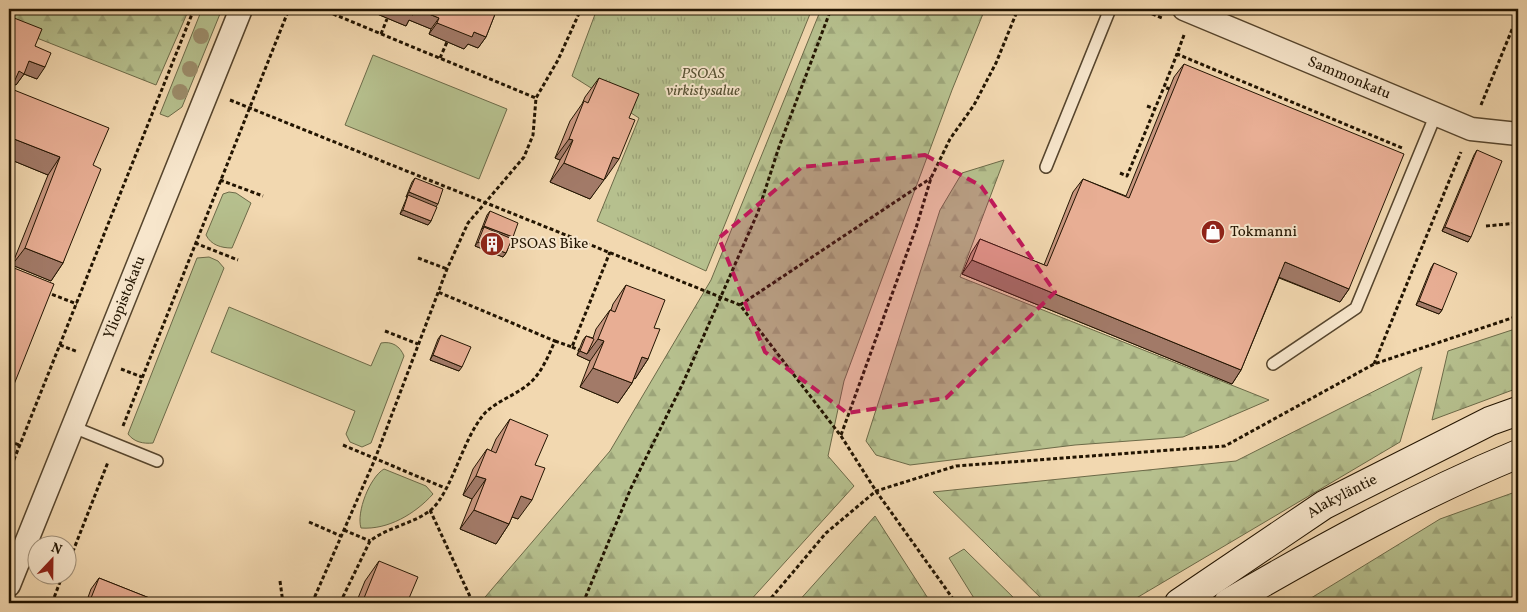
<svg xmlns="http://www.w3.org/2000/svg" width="1527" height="612" font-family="Vollkorn,serif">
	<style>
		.green { fill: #b6c08e; stroke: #6c6a48 }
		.forest { fill: url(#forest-firs); stroke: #6c6a48 }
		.park { fill: url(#park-tufts); stroke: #6c6a48 }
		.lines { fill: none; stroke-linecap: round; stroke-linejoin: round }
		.service-casing { stroke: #56452d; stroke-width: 14 }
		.minor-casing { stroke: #56452d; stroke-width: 25 }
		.secondary-casing { stroke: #221401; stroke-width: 30 }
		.path { stroke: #221401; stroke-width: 3; stroke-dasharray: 4 2.5; stroke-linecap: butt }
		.service { stroke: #f7e6cc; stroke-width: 11 }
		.minor { stroke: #f7e6cc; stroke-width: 22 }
		.secondary { stroke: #f7e6cc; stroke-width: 28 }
		.tree { fill: #9c8d6b }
		.wall { fill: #c8967f; stroke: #221401 }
		.shaded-wall { fill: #a27a68; stroke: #221401 }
		.building { fill: #e8ae94; stroke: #221401 }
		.marked { fill: #c2185b; fill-opacity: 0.2; stroke: #c2185b; stroke-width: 4; stroke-dasharray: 10 6; stroke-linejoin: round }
		.labels { text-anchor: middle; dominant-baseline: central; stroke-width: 4; stroke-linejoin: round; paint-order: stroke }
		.park-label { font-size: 15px; font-style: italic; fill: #565032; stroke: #f7e6cc }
		.street-label { font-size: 15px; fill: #221401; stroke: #f7e6cc }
		.poi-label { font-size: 15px; fill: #221401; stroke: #f7e6cc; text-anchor: start }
	</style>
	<defs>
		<pattern id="forest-firs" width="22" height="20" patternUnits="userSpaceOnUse" patternTransform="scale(1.25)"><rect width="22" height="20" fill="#b6c08e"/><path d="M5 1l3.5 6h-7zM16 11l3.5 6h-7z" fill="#9ca479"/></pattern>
		<pattern id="park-tufts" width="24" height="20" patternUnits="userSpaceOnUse" patternTransform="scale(1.25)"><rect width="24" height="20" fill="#b6c08e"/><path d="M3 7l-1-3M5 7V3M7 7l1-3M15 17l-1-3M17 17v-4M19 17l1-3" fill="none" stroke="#9ca479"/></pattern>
	</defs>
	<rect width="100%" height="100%" fill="#f2d8b0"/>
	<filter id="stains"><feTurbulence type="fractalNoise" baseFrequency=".004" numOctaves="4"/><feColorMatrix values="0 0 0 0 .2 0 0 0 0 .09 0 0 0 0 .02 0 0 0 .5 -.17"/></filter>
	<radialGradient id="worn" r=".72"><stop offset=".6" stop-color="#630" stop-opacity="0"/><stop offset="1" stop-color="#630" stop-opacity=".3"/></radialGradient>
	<!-- green -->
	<g class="green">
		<path d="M 202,9 L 222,9 L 182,107 L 168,117 L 160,114 Z"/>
		<path d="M 373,55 L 507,109 L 479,179 L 345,125 Z"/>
		<path d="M 229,192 L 236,193 L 251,203 L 232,248 C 221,248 211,245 206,235 L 223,194 Z"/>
		<path d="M 209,257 L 218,261 L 224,268 L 153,443 C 143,444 134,442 128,434 L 197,258 Z"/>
		<path d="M 229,307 L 371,366 L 381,343 C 392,341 400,346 404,356 L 371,443 L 362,447 L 350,442 L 346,434 L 355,411 L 211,352 Z"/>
		<path d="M 384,469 L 426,486 L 433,494 C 415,514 388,530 361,528 C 356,512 370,477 384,469 Z"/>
		<path d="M 964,549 L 1019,603 L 977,603 L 949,558 Z"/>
	</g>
	<!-- forest -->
	<g class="forest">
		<path d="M 9,9 L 189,9 L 156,85 L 9,27 Z"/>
		<path d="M 821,9 L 985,9 L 952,90 L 844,381 L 828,456 L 854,486 L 748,603 L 480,603 L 610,451 L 711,280 Z"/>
		<path d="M 1004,160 L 960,277 L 1269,400 L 1183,437 L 1075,445 L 910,465 L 876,455 L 866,441 L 940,210 L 962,173 Z"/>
		<path d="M 1518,328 L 1518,388 L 1432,420 L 1448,351 Z"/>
		<path d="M 1422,367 L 1400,442 L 1128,603 L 1046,603 L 933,492 L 1236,461 Z"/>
		<path d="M 1518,491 L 1518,595 L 1506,603 L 1303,603 L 1440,519 Z"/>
		<path d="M 875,516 L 931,603 L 797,603 Z"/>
	</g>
	<!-- park -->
	<path class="park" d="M 597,9 L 812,9 L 706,271 L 597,221 L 639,118 L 572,76 Z"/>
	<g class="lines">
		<!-- service casing -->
		<g class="service-casing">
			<g id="service">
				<path d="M 1046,167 L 1110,9"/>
				<path d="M 1273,364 L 1356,308 L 1436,114"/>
				<path d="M 73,427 L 157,461"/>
			</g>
		</g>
		<!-- minor casing -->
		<g class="minor-casing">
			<g id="minor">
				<path id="s1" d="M 1184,9 L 1471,129 L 1518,134"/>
				<path id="s2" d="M 9,585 L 241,9"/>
			</g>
		</g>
		<!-- secondary casing -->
		<g class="secondary-casing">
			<g id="secondary">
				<path id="s3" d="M 1179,603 L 1324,505 L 1490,421 L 1518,411"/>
				<path d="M 1228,603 C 1322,548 1417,496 1518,454"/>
			</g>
		</g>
		<!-- path -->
		<g class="path">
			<path d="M 321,9 L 536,98"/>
			<path d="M 1140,9 L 1162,18"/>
			<path d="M 381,34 L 387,19"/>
			<path d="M 1184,35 L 1177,54 L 1402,148"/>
			<path d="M 440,58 L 447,42"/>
			<path d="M 1170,89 L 1164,87 L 1177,54"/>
			<path d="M 230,100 L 740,305 L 841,436 L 876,491 L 956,603"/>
			<path d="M 1481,105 L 1518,15"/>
			<path d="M 1147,106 L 1155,109"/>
			<path d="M 1120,173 L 1127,176 L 1164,87"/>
			<path d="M 220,180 L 263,196"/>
			<path d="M 1515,224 L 1518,230"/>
			<path d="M 1486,226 L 1518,223"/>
			<path d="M 195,243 L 238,260"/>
			<path d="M 418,258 L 447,269"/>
			<path d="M 46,292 L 77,304"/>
			<path d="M 740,305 L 931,178"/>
			<path d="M 385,331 L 418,344"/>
			<path d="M 555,341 L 572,347 L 610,252"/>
			<path d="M 60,345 L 78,352"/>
			<path d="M 572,347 L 583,352"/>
			<path d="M 1374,364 L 1461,152"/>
			<path d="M 121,369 L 142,377"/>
			<path d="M 123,426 L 289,9"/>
			<path d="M 841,435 L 916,228 L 931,178 L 950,139 L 974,105 L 996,63 L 1018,9"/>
			<path d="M 9,441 L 19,445"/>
			<path d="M 343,445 L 445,488"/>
			<path d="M 9,472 L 194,9"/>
			<path d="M 430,510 L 473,603"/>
			<path d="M 309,522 L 341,536"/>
			<path d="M 344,530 L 370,541"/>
			<path d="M 68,564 L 108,462"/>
			<path d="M 280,581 L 283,603"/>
			<path d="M 52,603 L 63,574"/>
			<path d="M 312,603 L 375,459 L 447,269 L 468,223 L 524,157 L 533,135 L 536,98 L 558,60 L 581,9"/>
			<path d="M 340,603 L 370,541 C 388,527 413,524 431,510 C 453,490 462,439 485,413 C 498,400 519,394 532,381 C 543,370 549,354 555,341 L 438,292"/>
			<path d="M 583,603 L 631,488 L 683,383 L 758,212 L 779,147 L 831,9"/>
			<path d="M 767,603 L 826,533 L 876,491 L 956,466 L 1225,446 L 1374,364 L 1518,316"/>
		</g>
		<!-- service -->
		<use href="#service" class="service"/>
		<!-- minor -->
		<use href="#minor" class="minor"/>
		<!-- secondary -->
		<use href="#secondary" class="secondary"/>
	</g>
	<!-- trees -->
	<g class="tree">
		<circle cx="201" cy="36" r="8"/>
		<circle cx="190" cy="69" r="8"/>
		<circle cx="180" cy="92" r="8"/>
	</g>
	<!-- wall -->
	<g class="wall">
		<path d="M 371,9 L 497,9 L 486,37 L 478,48 L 468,44 L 464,49 L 429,34 L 431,29 L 409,20 L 406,26 L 370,11 Z"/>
		<path d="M 9,16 L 35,46 L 37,79 L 24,74 L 16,85 L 14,84 L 11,89 L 93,165 L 63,263 L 51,281 L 12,265 L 48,175 L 9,159 Z"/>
		<path d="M 1184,64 L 1349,289 L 1340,302 L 1279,278 L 1241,370 L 1232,384 L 962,274 L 971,253 L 980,239 L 1044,265 L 1073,192 L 1083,179 L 1126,196 L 1174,77 Z"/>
		<path d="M 599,78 L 605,179 L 604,178 L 590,199 L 550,182 L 560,160 L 555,158 L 570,121 L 582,104 L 585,97 Z"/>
		<path d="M 1477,150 L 1468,242 L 1442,231 L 1474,155 Z"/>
		<path d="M 415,178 L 436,206 L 431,221 L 428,225 L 400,214 L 407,197 L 406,197 L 412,182 Z"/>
		<path d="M 490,211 L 513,237 L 506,253 L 503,257 L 475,246 L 487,215 Z"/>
		<path d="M 1434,263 L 1442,310 L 1439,314 L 1416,305 L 1431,268 Z"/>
		<path d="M 626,285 L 654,328 L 648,359 L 635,379 L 634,378 L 632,383 L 618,403 L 580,387 L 590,361 L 577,355 L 583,340 L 586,336 L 593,338 L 596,329 L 610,310 L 611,310 L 613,304 Z"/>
		<path d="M 441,335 L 459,371 L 430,360 L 438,339 Z"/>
		<path d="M 510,419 L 535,465 L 518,519 L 512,517 L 509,524 L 496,544 L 460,529 L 472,499 L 463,495 L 473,469 L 487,449 L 491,451 L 496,439 Z"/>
		<path d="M 379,561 L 407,603 L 356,603 L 365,581 Z"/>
		<path d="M 99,578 L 162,603 L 86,603 L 91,589 Z"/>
	</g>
	<!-- shaded-wall -->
	<g class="shaded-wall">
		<path d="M 371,9 L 416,9 L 439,18 L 431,29 L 409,20 L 406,26 L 370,11 Z"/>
		<path d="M 437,23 L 474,32 L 486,37 L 478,48 L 468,44 L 464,49 L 429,34 Z"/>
		<path d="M 29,61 L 45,67 L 37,79 L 24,74 L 16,85 L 11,82 L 19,71 Z"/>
		<path d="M 9,137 L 60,157 L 48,175 L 9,159 Z"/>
		<path d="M 569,139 L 573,140 L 560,160 L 555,158 Z"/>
		<path d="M 613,157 L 619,159 L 605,179 L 599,176 Z"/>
		<path d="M 564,163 L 604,180 L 590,199 L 550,182 Z"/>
		<path d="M 409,192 L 438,204 L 435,208 L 406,197 Z"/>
		<path d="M 403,210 L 431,221 L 428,225 L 400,214 Z"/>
		<path d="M 484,226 L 513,237 L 510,241 L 484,227 L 481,230 Z"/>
		<path d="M 1445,227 L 1471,237 L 1468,242 L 1442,231 Z"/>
		<path d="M 478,242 L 506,253 L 503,257 L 475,246 Z"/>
		<path d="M 25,248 L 63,263 L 51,281 L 12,265 Z"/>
		<path d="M 972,260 L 1241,370 L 1232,384 L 962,274 Z"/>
		<path d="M 1285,262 L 1349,289 L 1340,302 L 1276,276 Z"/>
		<path d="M 1419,301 L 1442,310 L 1439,314 L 1416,305 Z"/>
		<path d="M 598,339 L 604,341 L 590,361 L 577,355 L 580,351 L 587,354 Z"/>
		<path d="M 433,355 L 462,367 L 459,371 L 430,360 Z"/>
		<path d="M 642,357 L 648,359 L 635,379 L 629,376 Z"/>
		<path d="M 593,368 L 632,383 L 618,403 L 580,387 Z"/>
		<path d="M 476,476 L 486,479 L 472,499 L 463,495 Z"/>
		<path d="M 521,496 L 532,500 L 518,519 L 507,515 Z"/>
		<path d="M 474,510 L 509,524 L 496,544 L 460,529 Z"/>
	</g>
	<!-- building -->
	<g class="building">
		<path d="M 399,9 L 416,9 L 413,15 Z"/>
		<path d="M 417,9 L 497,9 L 486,37 L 474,32 L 472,37 L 437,23 L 439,18 Z"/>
		<path d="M 9,16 L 42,29 L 35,46 L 51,53 L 45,67 L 29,61 L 24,74 L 19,71 L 11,89 L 9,88 Z"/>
		<path d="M 1184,64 L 1404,154 L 1349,289 L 1285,262 L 1241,370 L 972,260 L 980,239 L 1047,266 L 1083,179 L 1129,198 Z"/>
		<path d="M 599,78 L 639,94 L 629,118 L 635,120 L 619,159 L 613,157 L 604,180 L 564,163 L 573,140 L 569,139 L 584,101 L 588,103 Z"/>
		<path d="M 9,88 L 109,128 L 93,165 L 101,169 L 63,263 L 25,248 L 60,157 L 9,137 Z"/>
		<path d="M 1477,150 L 1502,161 L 1471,237 L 1445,227 Z"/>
		<path d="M 415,178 L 443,189 L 438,204 L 409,192 Z"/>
		<path d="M 408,195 L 437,207 L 431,221 L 403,210 Z"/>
		<path d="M 490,211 L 518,223 L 513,237 L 484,226 Z"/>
		<path d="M 484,227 L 512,239 L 506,253 L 478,242 Z"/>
		<path d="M 1434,263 L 1457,273 L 1442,310 L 1419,301 Z"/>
		<path d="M 9,266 L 54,284 L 9,397 Z"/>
		<path d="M 626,285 L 665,300 L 654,328 L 660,329 L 648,359 L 642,357 L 632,383 L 593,368 L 604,341 L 598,339 L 610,310 L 615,312 Z"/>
		<path d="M 441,335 L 471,347 L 462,367 L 433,355 Z"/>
		<path d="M 586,336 L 594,339 L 587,354 L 580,351 Z"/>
		<path d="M 510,419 L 548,435 L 535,465 L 545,468 L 532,500 L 521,496 L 509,524 L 474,510 L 486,479 L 476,476 L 487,449 L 496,453 Z"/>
		<path d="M 379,561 L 418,577 L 407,603 L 362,603 Z"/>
		<path d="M 99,578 L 162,603 L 89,603 Z"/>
	</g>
	<!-- marked area -->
	<path class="marked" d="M 925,155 L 981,186 L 1055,292 L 946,398 L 847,413 L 765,352 L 719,238 L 802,167 Z"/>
	<!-- icons -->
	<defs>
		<g id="shop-disc" transform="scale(1.25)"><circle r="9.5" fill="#8f2418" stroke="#f7e6cc"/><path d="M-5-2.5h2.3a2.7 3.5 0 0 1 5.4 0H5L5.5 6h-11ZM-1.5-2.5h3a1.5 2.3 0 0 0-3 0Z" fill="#fff"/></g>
		<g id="building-disc" transform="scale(1.25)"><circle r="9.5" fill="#8f2418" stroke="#f7e6cc"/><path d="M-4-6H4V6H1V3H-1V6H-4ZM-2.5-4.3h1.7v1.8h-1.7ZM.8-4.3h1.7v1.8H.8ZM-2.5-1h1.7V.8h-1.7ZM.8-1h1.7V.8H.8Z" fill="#fff"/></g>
	</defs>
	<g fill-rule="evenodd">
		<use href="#shop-disc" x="1213" y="232"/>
		<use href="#building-disc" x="492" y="244"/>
	</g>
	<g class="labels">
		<!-- park labels -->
		<g class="park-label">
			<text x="703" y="74">PSOAS<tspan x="703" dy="17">virkistysalue</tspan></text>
		</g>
		<!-- street labels -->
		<g class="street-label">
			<text stroke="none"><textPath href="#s1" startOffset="179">Sammonkatu</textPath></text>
			<text stroke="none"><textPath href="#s2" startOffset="310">Yliopistokatu</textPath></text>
			<text stroke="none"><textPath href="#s3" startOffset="195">Alakyläntie</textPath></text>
		</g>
		<!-- poi labels -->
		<g class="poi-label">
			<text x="1230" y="232">Tokmanni</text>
			<text x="510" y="244">PSOAS Bike</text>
		</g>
	</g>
	<!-- margin -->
	<rect width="1527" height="612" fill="none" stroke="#f2d8b0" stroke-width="30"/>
	<rect x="10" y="10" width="1507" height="592" fill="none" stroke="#221401" stroke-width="2.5"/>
	<rect x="15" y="15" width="1497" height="582" fill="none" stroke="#221401"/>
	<!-- north arrow -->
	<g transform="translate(52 560) rotate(22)"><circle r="24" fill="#f7e6cc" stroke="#a2927b"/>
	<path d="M0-4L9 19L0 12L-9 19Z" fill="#8f2418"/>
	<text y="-8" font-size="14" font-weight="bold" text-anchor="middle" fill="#221401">N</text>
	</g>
	<rect width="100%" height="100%" filter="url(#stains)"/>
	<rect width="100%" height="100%" fill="url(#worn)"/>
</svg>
